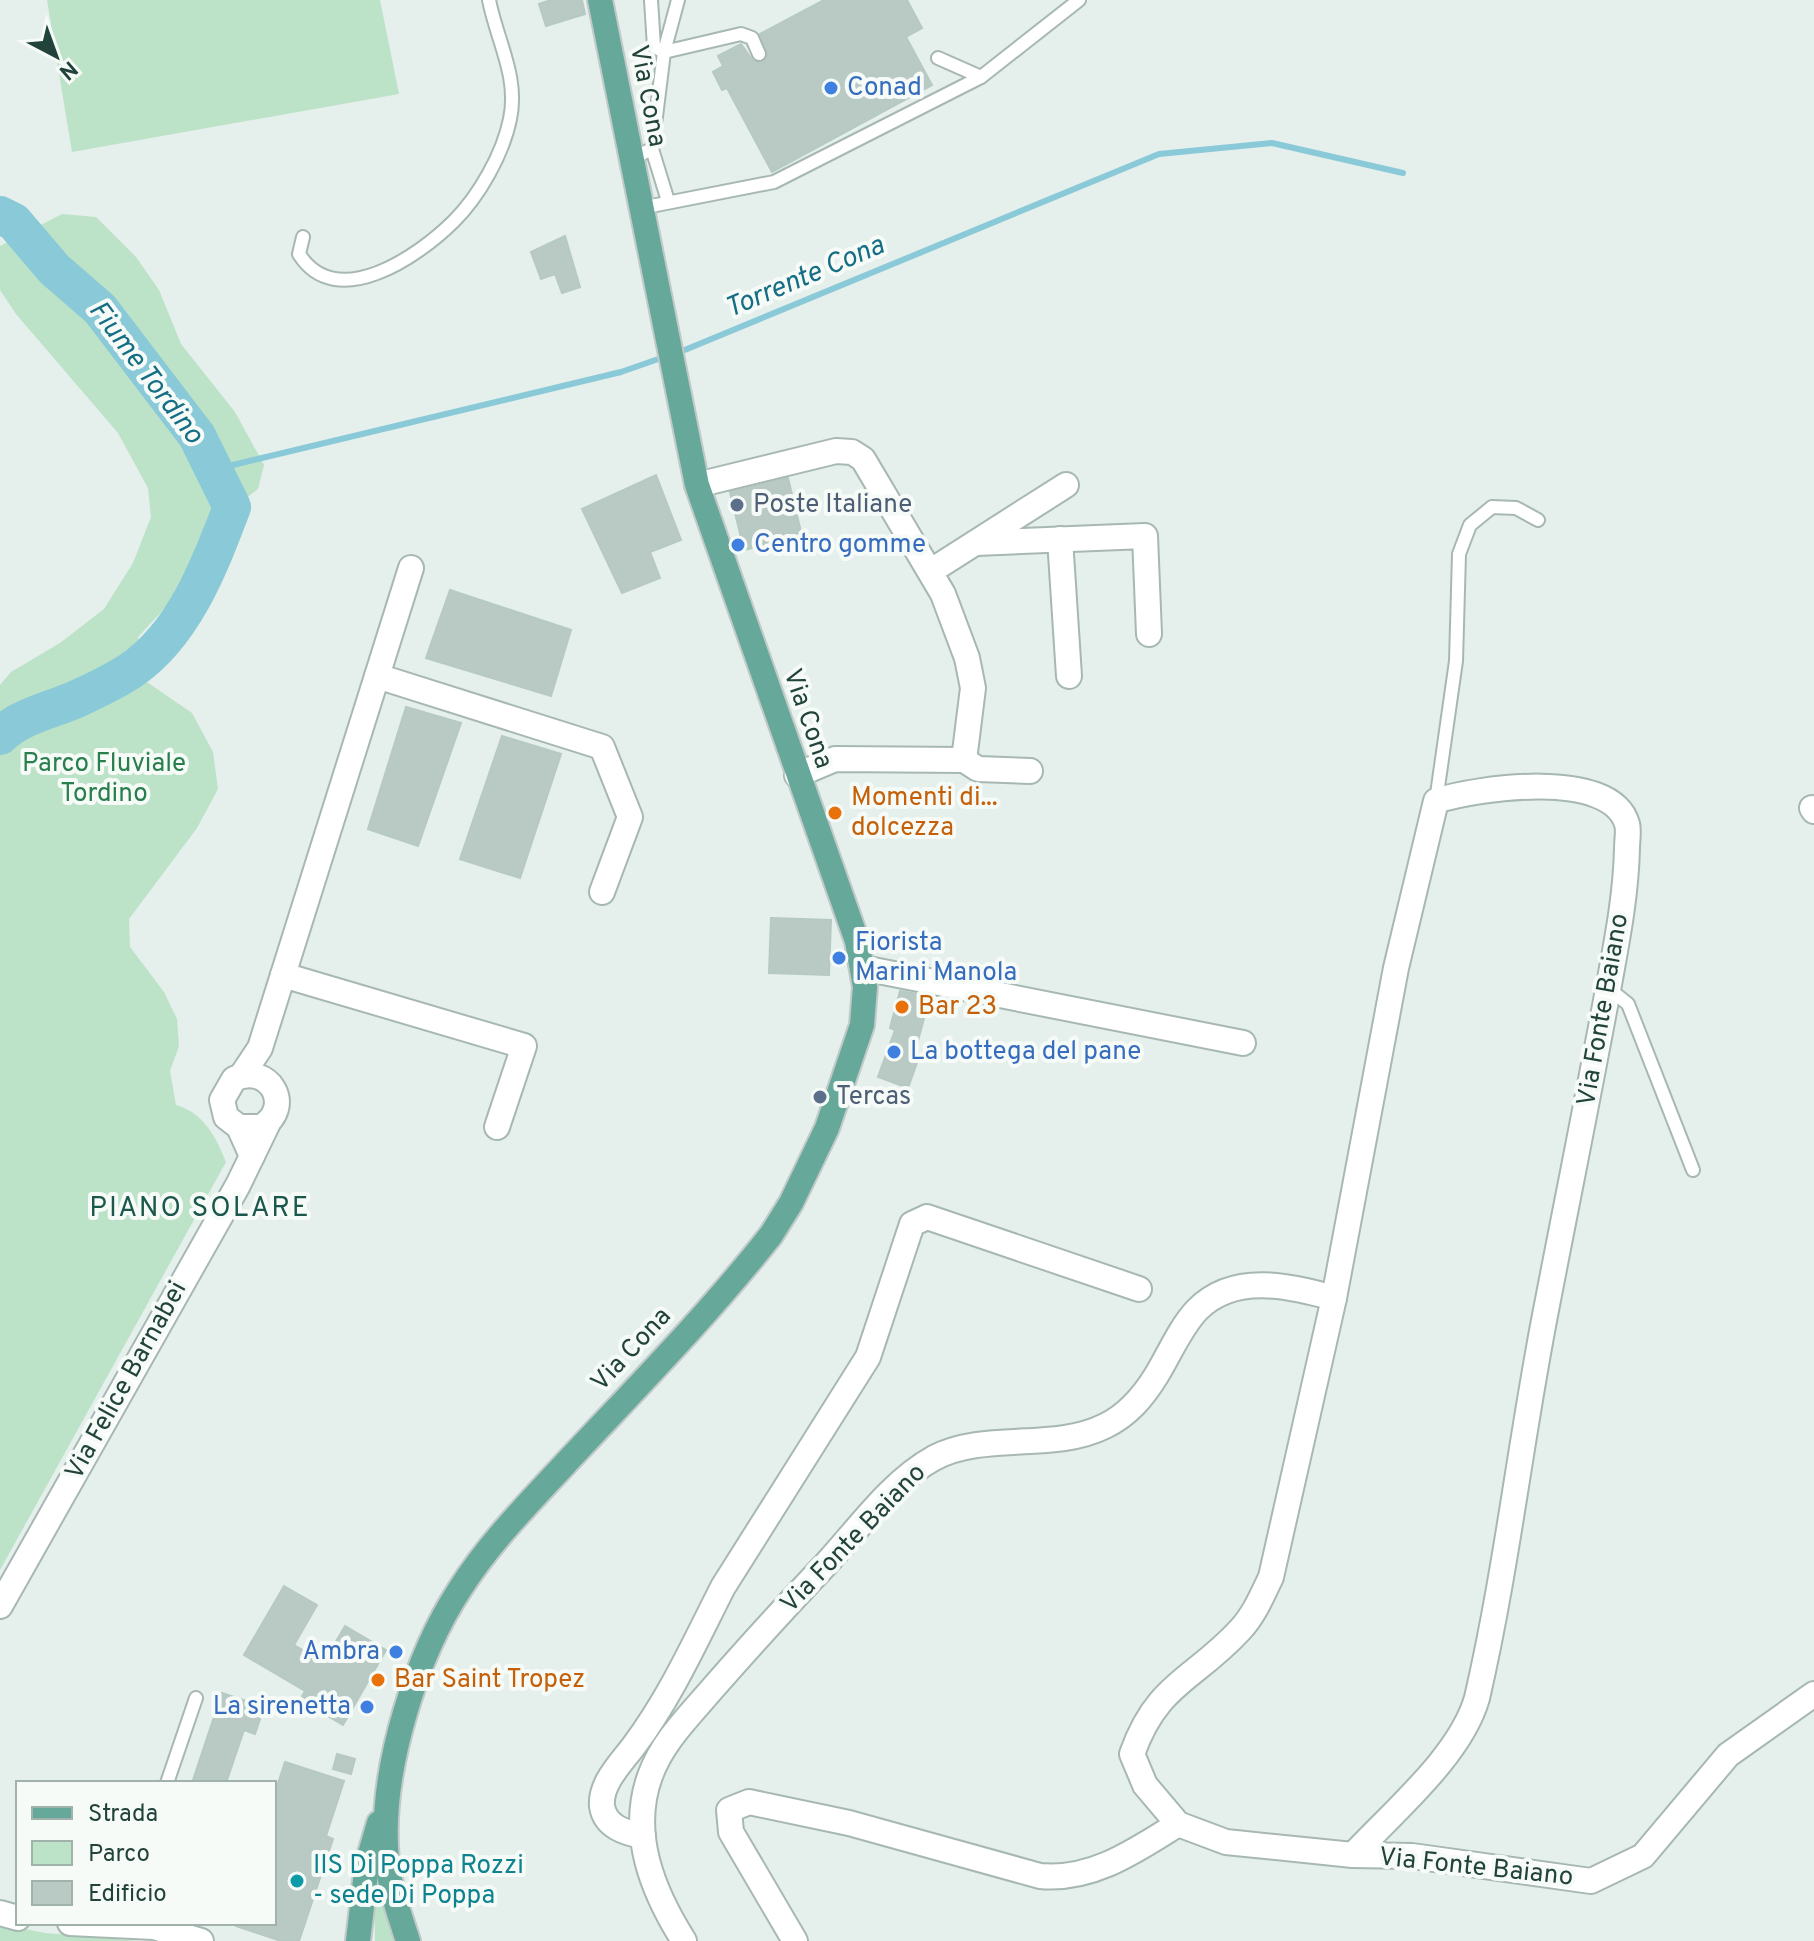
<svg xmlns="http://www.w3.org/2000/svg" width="1814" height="1941" font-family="Overpass,sans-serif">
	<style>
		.green { fill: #bce2c8 }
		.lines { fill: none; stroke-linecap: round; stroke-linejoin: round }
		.stream { stroke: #89c9d8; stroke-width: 6 }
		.river { stroke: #89c9d8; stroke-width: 38 }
		.building { fill: #b9cac4; stroke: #b6c9c2; stroke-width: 2 }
		.service-casing { stroke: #a7b8b3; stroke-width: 16 }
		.minor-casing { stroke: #a7b8b3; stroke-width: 28 }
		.primary-casing { stroke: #c1cac8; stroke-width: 28 }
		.service { stroke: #fff; stroke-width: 12 }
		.minor { stroke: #fff; stroke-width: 24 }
		.primary { stroke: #66a89a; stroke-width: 24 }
		.shop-dot { fill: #3f7fe0; stroke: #f6fbf8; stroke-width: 3 }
		.service-dot { fill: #5c6f8a; stroke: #f6fbf8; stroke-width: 3 }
		.food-dot { fill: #e8710a; stroke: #f6fbf8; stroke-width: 3 }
		.culture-dot { fill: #0f9aa8; stroke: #f6fbf8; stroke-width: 3 }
		.labels { text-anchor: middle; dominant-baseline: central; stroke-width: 8; stroke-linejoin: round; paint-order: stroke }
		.shop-label { font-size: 26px; fill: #366cbe; stroke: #f6fbf8; text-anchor: start }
		.street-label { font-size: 26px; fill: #22433b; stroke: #f6fbf8 }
		.service-label { font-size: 26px; fill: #4e5e75; stroke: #f6fbf8; text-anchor: start }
		.park-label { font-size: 26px; fill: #287e4c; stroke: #f6fbf8 }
		.food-label { font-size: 26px; fill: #c56008; stroke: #f6fbf8; text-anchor: start }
		.culture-label { font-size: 26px; fill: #0d838f; stroke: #f6fbf8; text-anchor: start }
		.water-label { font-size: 28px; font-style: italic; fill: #166e85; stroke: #f6fbf8 }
		.neighbourhood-label { font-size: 28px; letter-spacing: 2px; fill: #1b574b; stroke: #f6fbf8 }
	</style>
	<rect width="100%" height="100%" fill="#e5efeb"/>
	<!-- green -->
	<g class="green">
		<path d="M 47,0 L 380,0 L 399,94 L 72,152 Z"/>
		<path d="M 62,214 L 96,217 L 136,257 L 159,290 L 181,344 L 235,412 L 264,465 L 258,489 L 208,527 L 175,597 L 138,637 L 141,678 L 192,713 L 213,752 L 218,789 L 197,828 L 129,919 L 130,947 L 164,992 L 177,1019 L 179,1046 L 170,1071 L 176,1105 C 204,1113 216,1137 226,1162 L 0,1570 L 0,685 L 11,672 L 60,643 L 104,609 L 133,563 L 151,517 L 148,488 L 118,433 L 16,314 L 0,290 L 0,246 Z"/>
		<path d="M 373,1849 L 397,1941 L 375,1941 Z"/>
		<path d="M 0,1924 L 45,1933 L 139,1941 L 0,1941 Z"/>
	</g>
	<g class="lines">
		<!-- stream -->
		<g class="stream">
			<path d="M 675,354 L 1159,154 L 1272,143 L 1403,173"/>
			<path d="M 216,469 L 621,372 L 664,357"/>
		</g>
		<!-- river -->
		<path class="river" d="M 0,215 L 14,222 L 54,269 L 100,309 L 197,436 L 232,507 C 210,565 184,635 130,671 C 115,681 98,689 81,697 C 54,710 21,715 0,736"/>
	</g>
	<!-- building -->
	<g class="building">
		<path d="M 551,0 L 582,0 L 585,14 L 546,26 L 539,4 Z"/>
		<path d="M 824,0 L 907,0 L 922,28 L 906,37 L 932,85 L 772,172 L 727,88 L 722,90 L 713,72 L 723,66 L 718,56 L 741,44 L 753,61 L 763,62 L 768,54 L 760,34 Z"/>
		<path d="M 565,236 L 580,287 L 562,293 L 555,274 L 541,279 L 531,252 Z"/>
		<path d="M 656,475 L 681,540 L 650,552 L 660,578 L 622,593 L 582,509 Z"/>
		<path d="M 788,478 L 802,536 L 744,550 L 730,492 Z"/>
		<path d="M 450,590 L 571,630 L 551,696 L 426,658 Z"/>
		<path d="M 406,707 L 461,723 L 418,846 L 368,829 Z"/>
		<path d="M 502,736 L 561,754 L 520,878 L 460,859 Z"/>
		<path d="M 771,918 L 831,920 L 829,975 L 769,973 Z"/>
		<path d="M 900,991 L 930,996 L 915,1052 L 920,1054 L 908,1088 L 878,1077 L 895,1030 L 890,1028 Z"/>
		<path d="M 284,1586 L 317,1605 L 294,1645 L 324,1662 L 345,1626 L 386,1650 L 343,1725 L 300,1700 L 305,1691 L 244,1655 Z"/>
		<path d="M 222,1693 L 264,1707 L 255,1734 L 244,1730 L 226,1783 L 192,1783 Z"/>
		<path d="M 337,1754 L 355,1759 L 351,1774 L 333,1769 Z"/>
		<path d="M 285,1762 L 344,1781 L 326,1836 L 333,1839 L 299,1941 L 281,1941 L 236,1926 L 236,1923 L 274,1923 L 274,1796 Z"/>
	</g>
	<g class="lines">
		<!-- service casing -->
		<g class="service-casing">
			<g id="service">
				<path d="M 678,0 L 664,52 L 741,34 L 752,38 L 759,54"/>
				<path d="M 981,77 L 1079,0"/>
				<path d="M 652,149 L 668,201"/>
				<path d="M 631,159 L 652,149 L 664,52 L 654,47 L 651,0"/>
				<path d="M 641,208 L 774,182 L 981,77 L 938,58"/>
				<path d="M 303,237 L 299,254 C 336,313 418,257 454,221 C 479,196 503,154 510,119 C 519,77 497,41 489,0"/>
				<path d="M 1436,801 L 1456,661 L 1459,554 L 1470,525 L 1492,507 L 1516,508 L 1538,520"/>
				<path d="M 1608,988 L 1628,1004 L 1693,1170"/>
				<path d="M 167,1783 L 196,1698"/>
			</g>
		</g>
		<!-- minor casing -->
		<g class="minor-casing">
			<g id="minor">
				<path d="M 697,485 L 836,451 L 852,452 L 863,459 L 943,594 L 967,658 L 973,688 L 964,760 L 835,759 L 797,775"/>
				<path d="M 1060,539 L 1069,676"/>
				<path d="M 976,543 L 1145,536 L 1149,634"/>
				<path d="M 931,571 L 1066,485"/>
				<path d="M 377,676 L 602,747 L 630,817 L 602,892"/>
				<path d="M 964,760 L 978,769 L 1030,771"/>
				<path d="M 1812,808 L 1814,811"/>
				<path d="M 863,968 L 1243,1043"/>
				<path d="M 283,975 L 524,1046 L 497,1127"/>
				<path d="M 242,1075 L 260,1048 L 411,568"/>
				<path d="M 239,1127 L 261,1127 C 295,1107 269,1062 234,1079 L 222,1100 L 226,1117 L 239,1127 L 252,1156"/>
				<path d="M 1334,1298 L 1396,968 L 1436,801 C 1476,788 1611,768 1627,824 C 1629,830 1627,841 1627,848 C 1626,893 1618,935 1610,979 C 1590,1088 1568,1196 1547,1305 C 1521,1436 1507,1568 1477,1698 C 1461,1755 1394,1811 1353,1855"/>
				<path d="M 0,1606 L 238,1185 L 268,1123"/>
				<path d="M 643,1836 C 626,1833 605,1827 602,1806 C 600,1784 620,1764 633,1747 C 670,1698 695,1642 723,1587 L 868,1357 L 912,1224 L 927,1217 L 1139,1289"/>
				<path d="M 0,1913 L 18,1918"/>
				<path d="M 70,1923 L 154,1927 L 201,1941"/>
				<path d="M 684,1941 C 653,1892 629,1834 650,1776 C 662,1742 690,1715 713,1688 C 750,1646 788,1604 827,1563 C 859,1528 892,1481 934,1458 C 986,1431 1053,1452 1105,1426 C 1128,1415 1143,1397 1156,1376 C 1169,1355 1180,1328 1197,1310 C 1234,1272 1290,1286 1334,1298 L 1271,1577 C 1262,1596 1254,1615 1240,1630 C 1194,1680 1157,1683 1132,1754 L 1145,1785 L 1178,1824 L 1226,1842 L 1353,1855 L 1412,1856 L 1591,1881 L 1643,1856 L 1728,1755 L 1814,1694"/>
				<path d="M 795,1941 L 731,1832 L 729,1810 L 749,1802 L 849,1823 L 1040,1876 C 1092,1881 1135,1851 1178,1824"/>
			</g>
		</g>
		<!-- primary casing -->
		<g class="primary-casing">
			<g id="primary">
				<path d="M 358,1941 L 367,1864 L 379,1823"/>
				<path d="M 408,1941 C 398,1911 387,1879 386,1847 C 382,1766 416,1656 460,1589 C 489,1543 529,1503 565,1464 C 635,1389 708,1315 771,1235 L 791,1203 L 827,1128 L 862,1025 L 865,987 L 857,941 L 697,485 L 600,0"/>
			</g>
		</g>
		<!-- service -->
		<use href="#service" class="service"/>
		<!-- minor -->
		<use href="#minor" class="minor"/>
		<!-- primary -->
		<use href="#primary" class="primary"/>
	</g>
	<!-- markers -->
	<g class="shop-dot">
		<circle cx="831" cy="88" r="8"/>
		<circle cx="738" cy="545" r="8"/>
		<circle cx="839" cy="958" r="8"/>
		<circle cx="894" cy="1052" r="8"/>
		<circle cx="396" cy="1652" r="8"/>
		<circle cx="367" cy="1707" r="8"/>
	</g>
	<g class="service-dot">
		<circle cx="737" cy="505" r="8"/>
		<circle cx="820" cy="1097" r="8"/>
	</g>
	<g class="food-dot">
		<circle cx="835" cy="813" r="8"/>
		<circle cx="902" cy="1007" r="8"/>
		<circle cx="378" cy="1680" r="8"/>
	</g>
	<circle class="culture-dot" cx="297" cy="1881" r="8"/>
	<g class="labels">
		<!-- shop labels -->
		<g class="shop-label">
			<text x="847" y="88">Conad</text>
			<text x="754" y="545">Centro gomme</text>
			<text x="855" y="943">Fiorista<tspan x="855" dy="30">Marini Manola</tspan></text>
			<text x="910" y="1052">La bottega del pane</text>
			<text x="380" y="1652" text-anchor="end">Ambra</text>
			<text x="351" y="1707" text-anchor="end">La sirenetta</text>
		</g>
		<!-- street labels -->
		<g class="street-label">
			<text transform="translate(647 96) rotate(79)">Via Cona</text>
			<text transform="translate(807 719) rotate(71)">Via Cona</text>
			<text transform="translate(1604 1010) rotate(-80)">Via Fonte Baiano</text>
			<text transform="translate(632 1350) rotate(-47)">Via Cona</text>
			<text transform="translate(127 1381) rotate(-61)">Via Felice Barnabei</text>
			<text transform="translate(854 1539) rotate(-46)">Via Fonte Baiano</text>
			<text transform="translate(1476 1868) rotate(6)">Via Fonte Baiano</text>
		</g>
		<!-- service labels -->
		<g class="service-label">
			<text x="753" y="505">Poste Italiane</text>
			<text x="836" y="1097">Tercas</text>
		</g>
		<!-- park labels -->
		<g class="park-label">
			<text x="104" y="764">Parco Fluviale<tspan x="104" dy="30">Tordino</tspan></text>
		</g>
		<!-- food labels -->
		<g class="food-label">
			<text x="851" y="798">Momenti di...<tspan x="851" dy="30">dolcezza</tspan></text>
			<text x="918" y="1007">Bar 23</text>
			<text x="394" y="1680">Bar Saint Tropez</text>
		</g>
		<!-- culture labels -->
		<g class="culture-label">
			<text x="313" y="1866">IIS Di Poppa Rozzi<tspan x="313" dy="30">- sede Di Poppa</tspan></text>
		</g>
		<!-- water labels -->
		<g class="water-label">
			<text transform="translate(805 278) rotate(-23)">Torrente Cona</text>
			<text transform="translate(145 373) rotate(53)">Fiume Tordino</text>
		</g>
		<!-- neighbourhood labels -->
		<g class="neighbourhood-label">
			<text x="200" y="1209">PIANO SOLARE</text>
		</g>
	</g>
	<!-- legend -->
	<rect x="16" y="1781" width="260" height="144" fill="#f6fbf8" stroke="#a1b1ac" stroke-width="2"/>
	<rect x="32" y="1807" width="40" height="12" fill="#66a89a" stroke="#a1b1ac" stroke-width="2"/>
	<text x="88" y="1821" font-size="24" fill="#22433b">Strada</text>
	<rect x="32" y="1841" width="40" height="24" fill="#bce2c8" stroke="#a1b1ac" stroke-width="2"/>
	<text x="88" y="1861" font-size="24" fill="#22433b">Parco</text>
	<rect x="32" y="1881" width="40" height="24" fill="#b9cac4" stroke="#a1b1ac" stroke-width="2"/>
	<text x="88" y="1901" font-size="24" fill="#22433b">Edificio</text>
	<!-- north arrow -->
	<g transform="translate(56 56) rotate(139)" stroke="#f6fbf8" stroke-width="6" paint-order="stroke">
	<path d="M0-6L14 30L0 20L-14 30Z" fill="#22433b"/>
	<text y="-12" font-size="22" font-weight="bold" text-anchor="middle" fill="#22433b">N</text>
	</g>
</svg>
